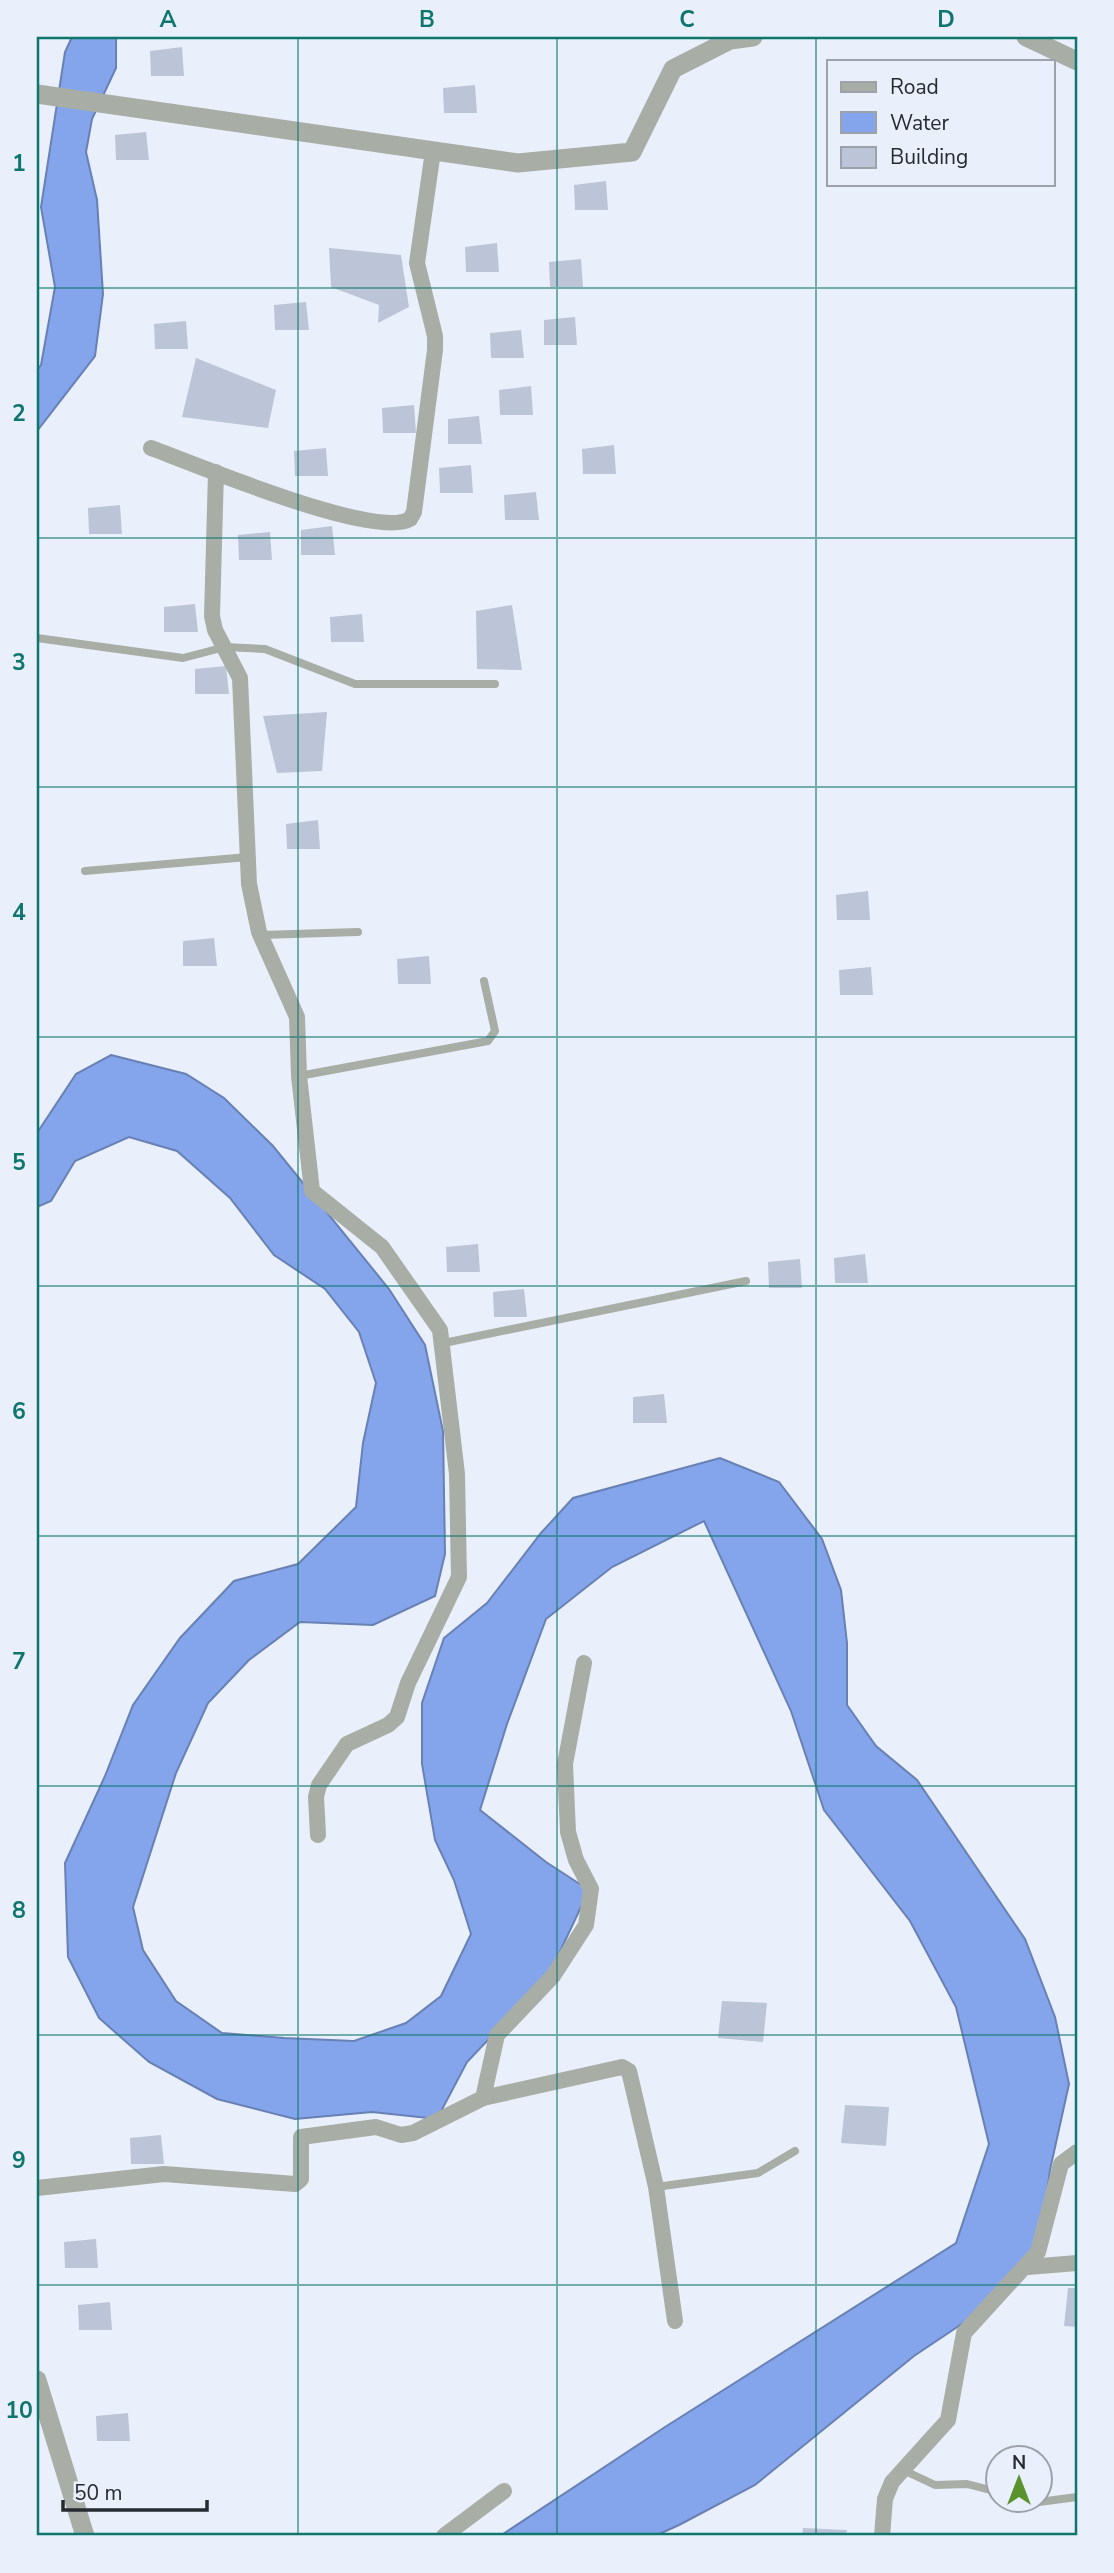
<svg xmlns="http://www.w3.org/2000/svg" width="1114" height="2573" font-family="'Nunito Sans',sans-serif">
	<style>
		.water { fill: #84a5ec; stroke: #6880b4; stroke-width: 2 }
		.building { fill: #bcc4d7 }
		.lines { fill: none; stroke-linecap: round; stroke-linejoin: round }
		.service { stroke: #a8ada6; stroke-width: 8 }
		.minor { stroke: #a8ada6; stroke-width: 16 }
		.tertiary { stroke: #a8ada6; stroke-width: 19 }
		.grid { fill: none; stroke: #0f766e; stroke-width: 2; stroke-opacity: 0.55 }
		.neatline { fill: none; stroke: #0f766e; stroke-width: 2.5 }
		.grid-label { font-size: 23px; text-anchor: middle; font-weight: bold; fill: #0f766e }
	</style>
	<rect width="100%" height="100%" fill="#eaf0fb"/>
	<!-- water -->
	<g class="water">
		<path d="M 72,37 L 116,37 L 116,68 L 92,119 L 86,152 L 97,200 L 103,294 L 95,356 L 37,431 L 37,370 L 41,365 L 55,287 L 41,207 L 65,52 Z"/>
		<path d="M 111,1055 L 186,1074 L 224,1098 L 273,1146 L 389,1289 L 425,1345 L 443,1431 L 445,1554 L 435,1596 L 373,1625 L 300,1622 L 249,1660 L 208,1703 L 176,1773 L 133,1907 L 143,1950 L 176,2001 L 222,2033 L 284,2038 L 354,2041 L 406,2023 L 441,1996 L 471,1934 L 454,1880 L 435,1840 L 422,1764 L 422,1703 L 444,1638 L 487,1603 L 541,1533 L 573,1498 L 720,1458 L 779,1482 L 822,1539 L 841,1590 L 847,1643 L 847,1705 L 876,1746 L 917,1780 L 1025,1939 L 1055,2017 L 1069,2084 L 1050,2170 L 1041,2240 L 990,2305 L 914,2356 L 755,2485 L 679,2525 L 655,2536 L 500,2536 L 665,2427 L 956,2243 L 989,2144 L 956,2007 L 910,1921 L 824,1810 L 791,1711 L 704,1521 L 612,1567 L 546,1619 L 507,1724 L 480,1810 L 546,1862 L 589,1890 L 548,1977 L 467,2062 L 437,2119 L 372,2112 L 295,2119 L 217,2099 L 149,2062 L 99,2018 L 68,1957 L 65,1863 L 105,1776 L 133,1705 L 180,1638 L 234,1581 L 298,1564 L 356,1507 L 363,1443 L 376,1383 L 359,1332 L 325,1289 L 274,1255 L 230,1198 L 177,1151 L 129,1137 L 75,1161 L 51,1201 L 37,1207 L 37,1133 L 76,1074 Z"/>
	</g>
	<!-- building -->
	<g class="building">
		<path d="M 182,47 L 184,76 L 151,76 L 150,51 Z"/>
		<path d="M 475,85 L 477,113 L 444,113 L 443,88 Z"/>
		<path d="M 146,132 L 149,160 L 116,160 L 115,135 Z"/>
		<path d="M 606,181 L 608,210 L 575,210 L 574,185 Z"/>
		<path d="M 497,243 L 499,272 L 466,272 L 465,247 Z"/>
		<path d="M 329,248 L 401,255 L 409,307 L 378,323 L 379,305 L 331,287 Z"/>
		<path d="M 581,259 L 583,287 L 550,287 L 549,262 Z"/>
		<path d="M 306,302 L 309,330 L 275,330 L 274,305 Z"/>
		<path d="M 575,317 L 577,345 L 544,345 L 544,320 Z"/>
		<path d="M 186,321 L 188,349 L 155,349 L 154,324 Z"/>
		<path d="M 521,330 L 524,358 L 491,358 L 490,333 Z"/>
		<path d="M 196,358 L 276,390 L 268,428 L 182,417 Z"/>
		<path d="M 531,386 L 533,415 L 500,415 L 499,390 Z"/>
		<path d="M 414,405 L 416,433 L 383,433 L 382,408 Z"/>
		<path d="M 479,416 L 482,444 L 448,444 L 448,419 Z"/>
		<path d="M 614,445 L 616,474 L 583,474 L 582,449 Z"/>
		<path d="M 326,448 L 328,476 L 295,476 L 294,451 Z"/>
		<path d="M 471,465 L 473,493 L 440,493 L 439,468 Z"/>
		<path d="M 536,492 L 539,520 L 505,520 L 504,495 Z"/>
		<path d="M 120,505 L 122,534 L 89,534 L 88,508 Z"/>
		<path d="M 332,526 L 335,555 L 301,555 L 301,530 Z"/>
		<path d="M 270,532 L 272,560 L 239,560 L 238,535 Z"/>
		<path d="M 195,604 L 198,632 L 164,632 L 164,607 Z"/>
		<path d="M 512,605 L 522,670 L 477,669 L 476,611 Z"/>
		<path d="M 362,614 L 364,642 L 331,642 L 330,617 Z"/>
		<path d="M 226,666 L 229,694 L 195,694 L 195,669 Z"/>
		<path d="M 327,712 L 322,771 L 277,773 L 263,716 Z"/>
		<path d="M 318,820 L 320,849 L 287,849 L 286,824 Z"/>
		<path d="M 868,891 L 870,920 L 837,920 L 836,895 Z"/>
		<path d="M 214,938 L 217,966 L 183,966 L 183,941 Z"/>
		<path d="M 429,956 L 431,984 L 398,984 L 397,959 Z"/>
		<path d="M 871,967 L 873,995 L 840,995 L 839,970 Z"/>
		<path d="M 478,1244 L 480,1272 L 447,1272 L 446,1247 Z"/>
		<path d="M 865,1254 L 868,1283 L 835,1283 L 834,1258 Z"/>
		<path d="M 800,1259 L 802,1288 L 769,1288 L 768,1262 Z"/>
		<path d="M 524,1289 L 527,1317 L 494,1317 L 493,1292 Z"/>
		<path d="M 664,1394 L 667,1423 L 633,1423 L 633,1397 Z"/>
		<path d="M 722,2001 L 767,2003 L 763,2042 L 718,2038 Z"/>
		<path d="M 845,2105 L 889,2107 L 886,2146 L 841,2143 Z"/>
		<path d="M 161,2135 L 164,2164 L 131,2164 L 130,2138 Z"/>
		<path d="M 96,2239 L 98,2268 L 65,2268 L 64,2242 Z"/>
		<path d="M 1068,2288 L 1077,2288 L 1077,2327 L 1064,2326 Z"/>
		<path d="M 110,2302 L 112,2330 L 79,2330 L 78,2305 Z"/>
		<path d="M 128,2413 L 130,2441 L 97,2441 L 96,2416 Z"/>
		<path d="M 803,2528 L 847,2530 L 846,2536 L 802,2536 Z"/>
	</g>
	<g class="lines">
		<!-- service -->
		<g class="service">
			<path d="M 37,638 L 183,658 L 225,647 L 265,649 L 355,684 L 495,684"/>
			<path d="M 85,871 L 248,857"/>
			<path d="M 261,935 L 358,932"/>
			<path d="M 299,1076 L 488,1041 L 495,1031 L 484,981"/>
			<path d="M 444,1343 L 746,1281"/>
			<path d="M 656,2187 L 758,2173 L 795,2151"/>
			<path d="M 903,2470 L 935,2485 L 967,2484 L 998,2492"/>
			<path d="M 1027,2500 L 1039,2502 L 1077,2497"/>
		</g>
		<!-- minor -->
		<g class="minor">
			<path d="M 151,448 C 195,464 375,540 410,519 L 414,512 L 435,350 L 435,336 L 417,263 L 433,151"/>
			<path d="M 216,472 L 212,616 L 215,630 L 240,678 L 249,884 L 259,932 L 297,1017 L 299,1076 L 312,1191 L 382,1247 L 440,1330 L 457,1474 L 459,1577 L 408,1683 L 397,1717 L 388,1725 L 347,1744 L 319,1785 L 316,1797 L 318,1835"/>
			<path d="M 483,2098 L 622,2067 L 629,2071 L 656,2187 L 675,2321"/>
			<path d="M 37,2188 L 164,2174 L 295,2184 L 301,2179 L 301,2137 L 376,2127 L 401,2135 L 413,2133 L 483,2098 L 497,2035 L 553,1976 L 586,1925 L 591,1889 L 576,1860 L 568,1832 L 565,1764 L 584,1663"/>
			<path d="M 1028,2267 L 1077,2263"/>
			<path d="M 444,2536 L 504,2491"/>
			<path d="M 882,2536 L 885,2499 L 892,2482 L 948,2420 L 964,2333 L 1038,2252 L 1061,2164 L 1077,2152"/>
		</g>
		<!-- tertiary -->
		<g class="tertiary">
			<path d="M 1026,37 L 1077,61"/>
			<path d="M 37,94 L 518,163 L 632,152 L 673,69 L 730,40 L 753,37"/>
			<path d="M 37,2380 L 85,2536"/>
		</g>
	</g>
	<!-- grid -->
	<path class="grid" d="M 298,37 L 298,2536M 557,37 L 557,2536M 816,37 L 816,2536M 37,288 L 1077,288M 37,538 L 1077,538M 37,787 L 1077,787M 37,1037 L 1077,1037M 37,1286 L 1077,1286M 37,1536 L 1077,1536M 37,1786 L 1077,1786M 37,2035 L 1077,2035M 37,2285 L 1077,2285"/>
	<!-- border -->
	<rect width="1114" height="2573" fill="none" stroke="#eaf0fb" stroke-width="77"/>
	<!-- legend -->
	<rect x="827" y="60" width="228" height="126" fill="#eaf0fb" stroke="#9ca1aa" stroke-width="2"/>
	<rect x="841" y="82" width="35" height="10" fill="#a8ada6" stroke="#9ca1aa" stroke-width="2"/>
	<text x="890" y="94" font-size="21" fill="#262a31">Road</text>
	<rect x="841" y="112" width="35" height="21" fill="#84a5ec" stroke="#9ca1aa" stroke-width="2"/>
	<text x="890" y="130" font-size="21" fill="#262a31">Water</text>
	<rect x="841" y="147" width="35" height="21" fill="#bcc4d7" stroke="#9ca1aa" stroke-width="2"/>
	<text x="890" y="164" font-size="21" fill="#262a31">Building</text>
	<!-- north arrow -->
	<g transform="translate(1019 2479)"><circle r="33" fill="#eaf0fb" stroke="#9ca1aa" stroke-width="2"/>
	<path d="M0-5L12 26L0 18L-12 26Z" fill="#5a922e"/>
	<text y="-10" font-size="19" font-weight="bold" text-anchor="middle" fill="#262a31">N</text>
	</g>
	<!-- scale -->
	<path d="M63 2500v10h144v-10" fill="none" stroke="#262a31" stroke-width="3.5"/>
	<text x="74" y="2500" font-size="21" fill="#262a31" stroke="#eaf0fb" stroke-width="5" paint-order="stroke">50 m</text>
	<rect x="38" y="38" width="1038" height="2496" class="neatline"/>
	<g class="grid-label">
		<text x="168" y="27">A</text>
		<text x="427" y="27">B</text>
		<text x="687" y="27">C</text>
		<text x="946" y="27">D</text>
		<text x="19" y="171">1</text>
		<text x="19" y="421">2</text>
		<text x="19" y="670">3</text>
		<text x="19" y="920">4</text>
		<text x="19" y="1170">5</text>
		<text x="19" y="1419">6</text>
		<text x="19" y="1669">7</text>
		<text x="19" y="1918">8</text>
		<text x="19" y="2168">9</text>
		<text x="19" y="2418">10</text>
	</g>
</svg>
